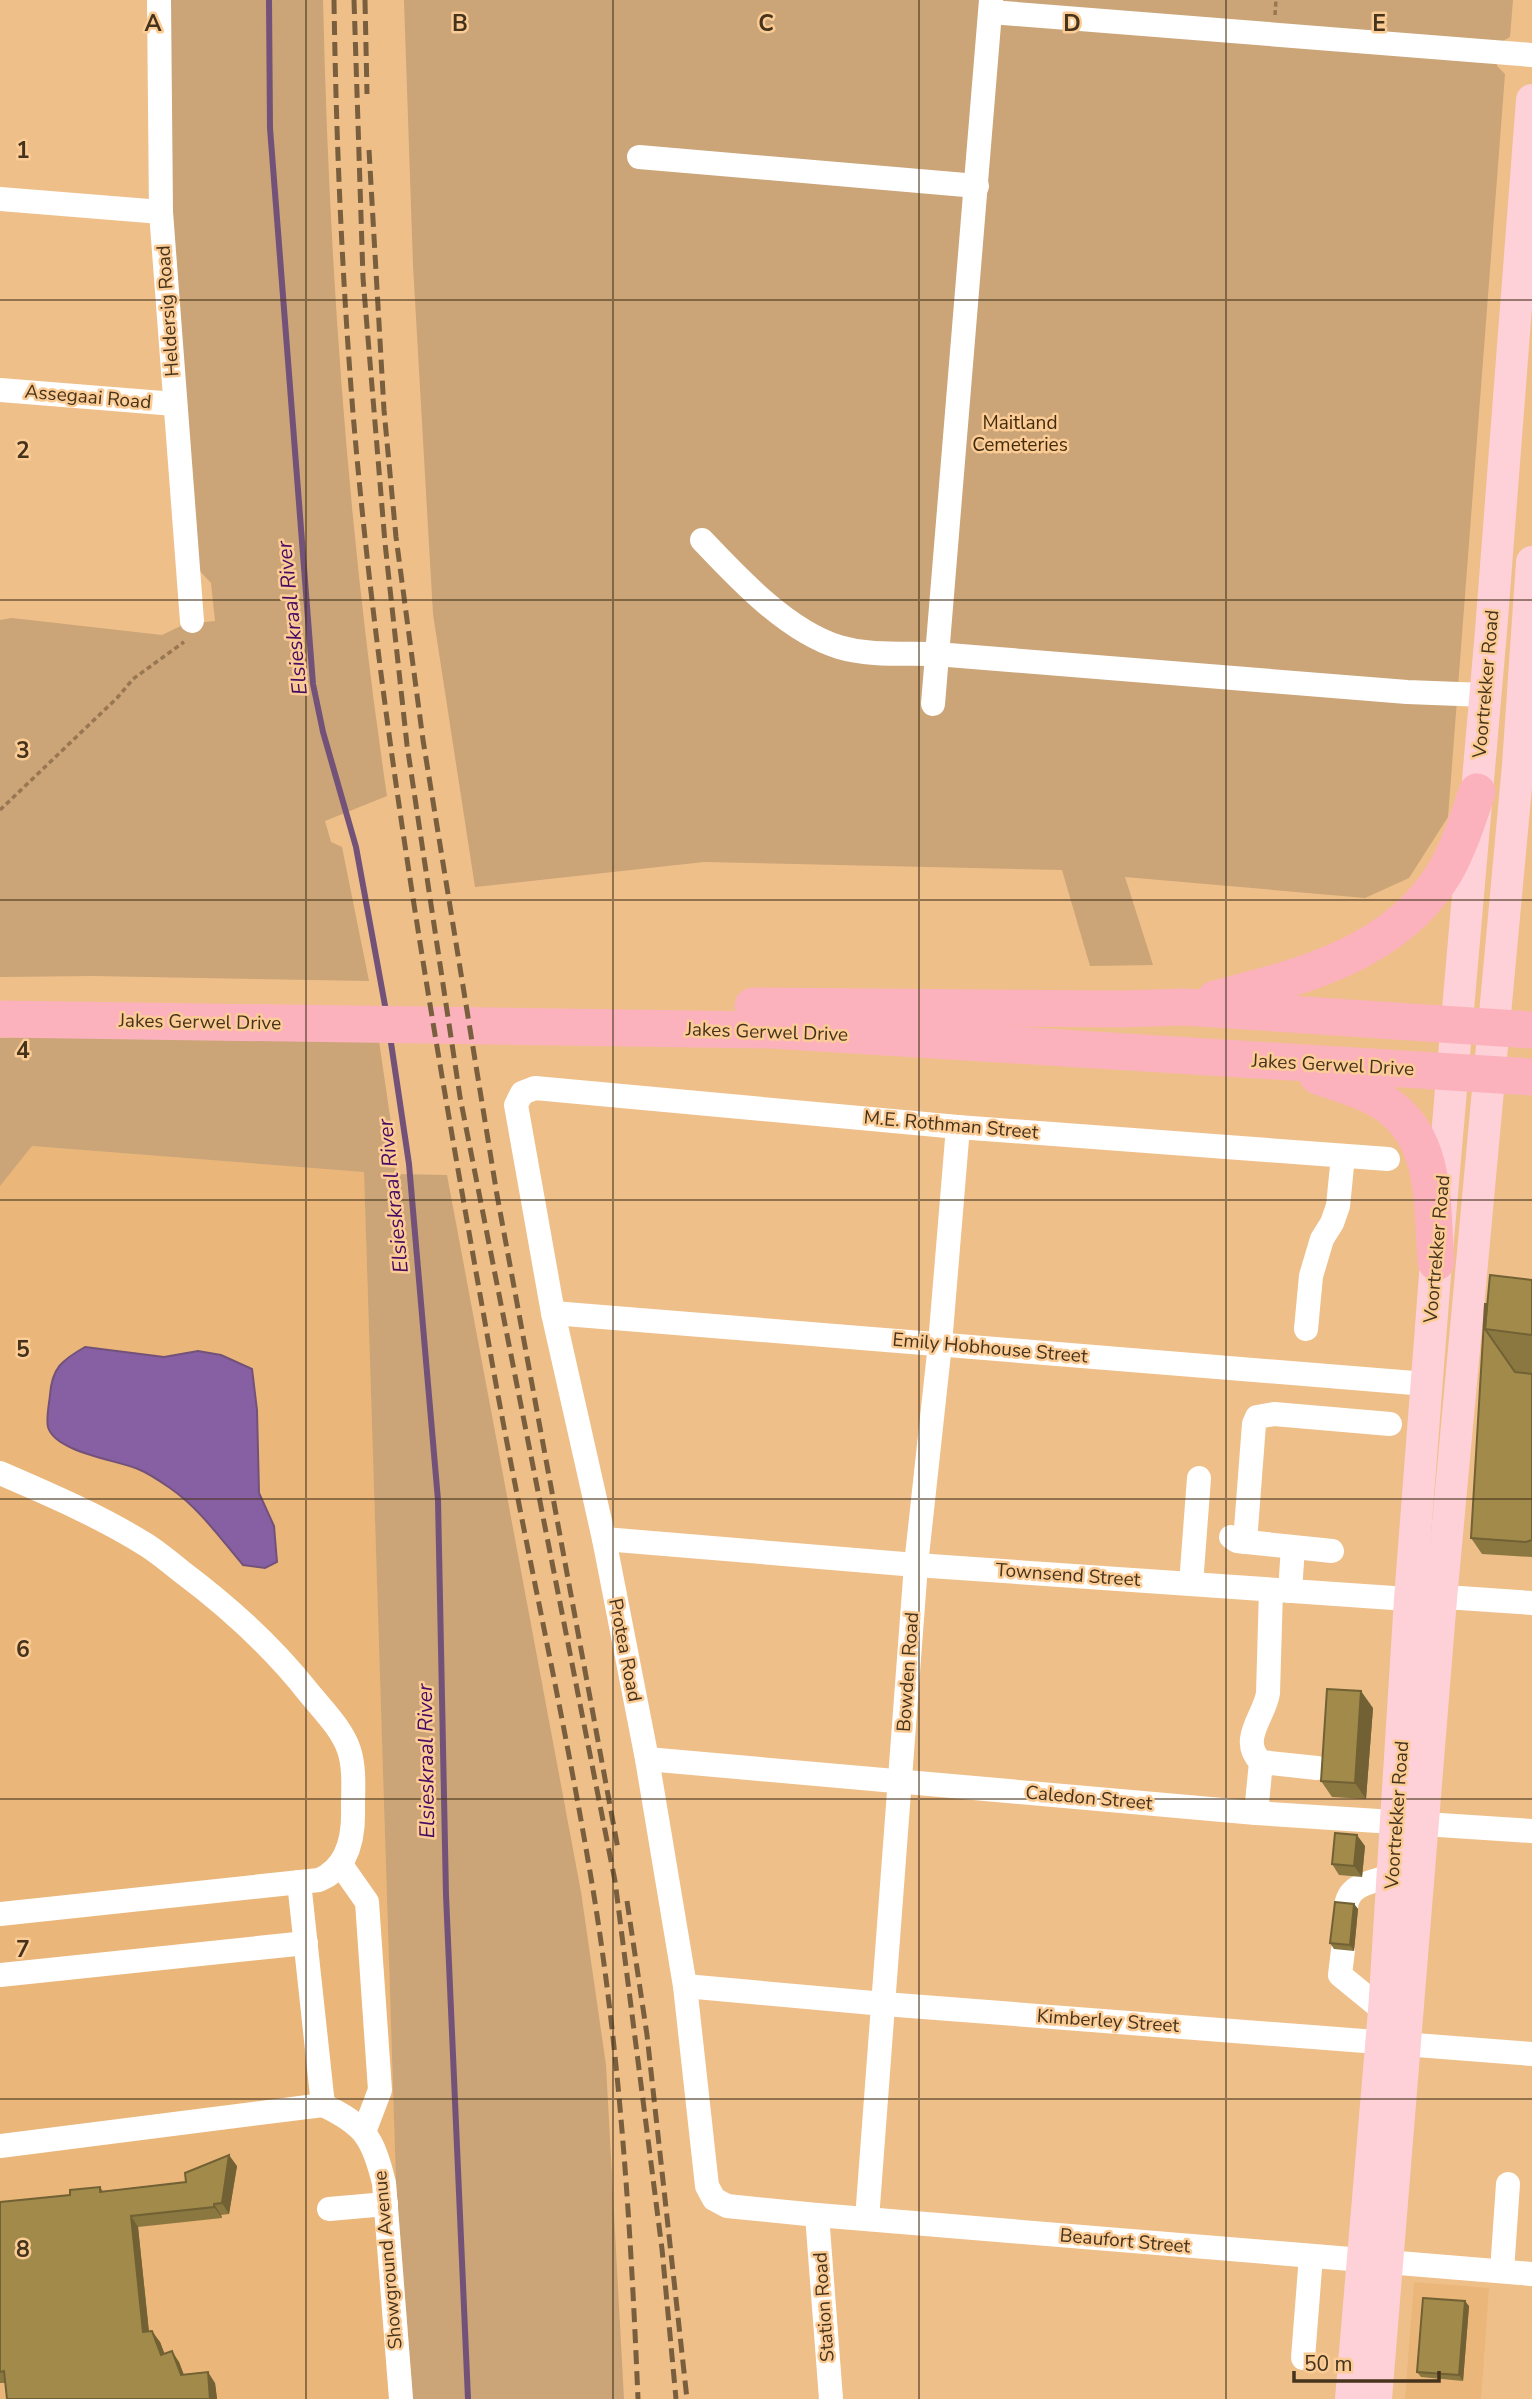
<svg xmlns="http://www.w3.org/2000/svg" width="1532" height="2399" font-family="'Nunito Sans',sans-serif">
	<style>
		.built { fill: #eab679 }
		.green { fill: #cba477 }
		.water { fill: #875fa3; stroke: #73527a; stroke-width: 2 }
		.lines { fill: none; stroke-linecap: round; stroke-linejoin: round }
		.stream { stroke: #73527a; stroke-width: 6 }
		.path { stroke: #977651; stroke-width: 3.5; stroke-dasharray: 5 3.5; stroke-linecap: butt }
		.minor { stroke: #fff; stroke-width: 24 }
		.major { stroke: #fdd1d7; stroke-width: 32 }
		.highway { stroke: #fbb2bc; stroke-width: 37 }
		.rail { stroke: #7a5f3e; stroke-width: 5; stroke-dasharray: 14 7; stroke-linecap: butt }
		.wall { fill: #8b7840 }
		.shaded-wall { fill: #716134 }
		.building { fill: #a28b4a; stroke: #716134; stroke-width: 2 }
		.grid { fill: none; stroke: #45331c; stroke-width: 2; stroke-opacity: 0.55 }
		.labels { text-anchor: middle; dominant-baseline: central; stroke-width: 5; stroke-linejoin: round; paint-order: stroke }
		.street-label { font-size: 19px; fill: #45331c; stroke: #fccc96 }
		.park-label { font-size: 19px; fill: #432b0c; stroke: #fccc96 }
		.water-label { font-size: 21px; font-style: italic; fill: #450b63; stroke: #fccc96 }
		.grid-label { font-size: 23px; text-anchor: middle; font-weight: bold; fill: #45331c; stroke: #fccc96; stroke-width: 5; stroke-linejoin: round; paint-order: stroke }
	</style>
	<rect width="100%" height="100%" fill="#efbf89"/>
	<!-- built -->
	<g class="built">
		<path d="M 32,1146 L 364,1172 L 396,2182 L 413,2399 L 0,2399 L 0,1186 Z"/>
		<path d="M 1414,2282 L 1489,2288 L 1481,2399 L 1405,2399 Z"/>
	</g>
	<!-- green -->
	<g class="green">
		<path d="M 168,0 L 323,0 C 329,266 348,533 387,796 L 325,821 L 331,842 L 342,847 L 369,981 L 93,976 L 0,977 L 0,620 L 12,618 L 162,635 L 185,624 L 215,621 L 211,583 L 196,567 L 170,194 Z"/>
		<path d="M 404,0 L 1513,0 L 1510,37 L 1498,44 L 1497,66 L 1505,74 L 1448,817 L 1409,878 L 1365,898 L 1125,877 L 1153,965 L 1090,966 L 1062,870 L 704,862 L 475,887 L 433,614 L 413,265 Z"/>
		<path d="M 71,1036 L 379,1041 L 392,1130 L 396,1174 L 447,1175 L 581,1892 L 606,2065 L 624,2399 L 413,2399 L 396,2182 L 364,1172 L 32,1146 L 0,1186 L 0,1038 Z"/>
	</g>
	<!-- water -->
	<path class="water" d="M 85,1347 L 164,1357 L 198,1351 L 221,1355 L 252,1369 L 257,1410 L 259,1493 L 274,1526 L 277,1562 L 265,1568 L 243,1565 C 220,1538 199,1508 170,1488 C 160,1481 148,1473 138,1469 C 116,1460 55,1452 48,1427 C 46,1418 49,1405 50,1395 C 52,1368 62,1360 85,1347 Z"/>
	<g class="lines">
		<!-- stream -->
		<g class="stream">
			<path d="M 269,0 L 270,128 L 313,684 L 323,732 L 356,847 L 386,1011"/>
			<path d="M 390,1036 L 409,1164 L 438,1500 L 446,1895 L 468,2399"/>
		</g>
		<!-- path -->
		<g class="path">
			<path d="M 1275,15 L 1276,0"/>
			<path d="M 0,810 L 117,698 L 133,679 L 184,642"/>
		</g>
		<!-- minor -->
		<g class="minor">
			<path d="M 159,0 L 161,212 L 192,621"/>
			<path d="M 991,12 L 1532,55"/>
			<path d="M 639,157 L 977,186"/>
			<path d="M 0,199 L 161,212"/>
			<path d="M 0,390 L 175,404"/>
			<path d="M 702,540 C 738,578 787,631 839,647 C 869,656 904,653 936,654 L 1407,692 L 1485,695"/>
			<path d="M 933,704 L 991,0"/>
			<path d="M 1388,1159 L 958,1127 L 535,1088 L 522,1093 L 516,1105 L 553,1313 L 604,1539 L 647,1759 L 685,1986 L 707,2186 L 714,2199 L 727,2206 L 817,2215 L 1532,2274"/>
			<path d="M 553,1313 L 1426,1384"/>
			<path d="M 1306,1329 L 1311,1276 L 1322,1239 L 1332,1223 L 1338,1206 L 1343,1156"/>
			<path d="M 0,1473 C 51,1495 102,1517 148,1546 C 160,1554 171,1563 182,1572 C 230,1608 272,1646 309,1693 C 323,1710 342,1729 349,1750 C 355,1768 353,1790 353,1808 C 354,1837 348,1868 319,1880 L 0,1914"/>
			<path d="M 1231,1537 L 1237,1541 L 1332,1551"/>
			<path d="M 604,1539 L 916,1565 L 1393,1598 L 1460,1598 L 1532,1603"/>
			<path d="M 1245,1542 L 1254,1424 L 1257,1417 L 1274,1414 L 1390,1424"/>
			<path d="M 1191,1584 L 1199,1478"/>
			<path d="M 1290,1591 L 1293,1547"/>
			<path d="M 647,1759 L 1256,1813 L 1532,1831"/>
			<path d="M 1261,1762 C 1238,1740 1265,1716 1268,1693 L 1271,1590"/>
			<path d="M 1256,1813 L 1261,1762 L 1317,1768"/>
			<path d="M 341,1865 L 367,1902 L 380,2090 L 364,2132"/>
			<path d="M 299,1882 L 323,2105"/>
			<path d="M 1346,1908 C 1347,1883 1374,1882 1394,1875"/>
			<path d="M 1343,1950 L 1340,1975 L 1384,2011"/>
			<path d="M 0,1975 L 306,1943"/>
			<path d="M 685,1986 L 884,2004 L 1532,2054"/>
			<path d="M 323,2105 C 365,2125 373,2138 384,2183 L 401,2399"/>
			<path d="M 0,2146 L 323,2105"/>
			<path d="M 329,2209 L 386,2204"/>
			<path d="M 817,2215 L 831,2399"/>
			<path d="M 867,2219 L 916,1565 L 940,1344 L 958,1127"/>
			<path d="M 1502,2271 L 1508,2184"/>
			<path d="M 1303,2358 L 1311,2256"/>
		</g>
		<!-- major -->
		<g class="major">
			<path d="M 1351,2399 L 1384,2011 L 1410,1599 L 1436,1262 L 1491,631 L 1532,100"/>
			<path d="M 1376,2399 L 1441,1599 L 1518,765 L 1532,562"/>
		</g>
		<!-- highway -->
		<g class="highway">
			<path d="M 1215,999 C 1301,977 1396,954 1445,872 C 1459,847 1468,819 1477,792"/>
			<path d="M 753,1006 L 1122,1009 L 1184,1007 L 1532,1030"/>
			<path d="M 0,1019 L 772,1030 L 1532,1077"/>
			<path d="M 1318,1076 C 1338,1083 1360,1089 1378,1099 C 1439,1133 1431,1203 1436,1262"/>
		</g>
		<!-- rail -->
		<g class="rail">
			<path d="M 334,0 C 336,138 342,276 353,413 C 379,720 432,1025 486,1328 C 519,1520 564,1710 595,1902 C 621,2067 631,2233 638,2399"/>
			<path d="M 354,0 L 363,278 L 385,543 L 407,745 L 460,1097 L 615,1881 L 662,2249 L 676,2399"/>
			<path d="M 365,0 L 367,94"/>
			<path d="M 369,150 L 384,410 L 396,537 L 423,740 L 497,1195 L 618,1849"/>
			<path d="M 627,1901 L 647,2035 L 687,2399"/>
		</g>
	</g>
	<!-- wall -->
	<g class="wall">
		<path d="M 1532,1280 L 1532,1557 L 1482,1554 L 1471,1538 L 1487,1304 Z"/>
		<path d="M 1373,1708 L 1366,1799 L 1332,1797 L 1321,1781 Z"/>
		<path d="M 1365,1846 L 1362,1877 L 1339,1875 L 1332,1864 Z"/>
		<path d="M 1354,1904 L 1358,1909 L 1354,1951 L 1334,1949 L 1330,1943 Z"/>
		<path d="M 237,2166 L 229,2214 L 221,2215 L 222,2218 L 138,2227 L 149,2331 L 160,2342 L 164,2353 L 179,2362 L 184,2375 L 215,2383 L 217,2399 L 7,2399 L 5,2383 L 0,2383 L 0,2202 L 70,2195 L 100,2187 L 103,2191 L 186,2182 Z"/>
		<path d="M 1469,2306 L 1463,2381 L 1421,2377 L 1417,2372 Z"/>
	</g>
	<!-- shaded-wall -->
	<g class="shaded-wall">
		<path d="M 1361,1691 L 1373,1708 L 1366,1799 L 1355,1783 Z"/>
		<path d="M 1357,1835 L 1365,1846 L 1362,1877 L 1354,1866 Z"/>
		<path d="M 1354,1904 L 1358,1909 L 1354,1951 L 1350,1945 Z"/>
		<path d="M 229,2155 L 237,2166 L 229,2214 L 222,2203 Z"/>
		<path d="M 214,2204 L 221,2215 L 222,2218 L 214,2207 Z"/>
		<path d="M 131,2216 L 138,2227 L 150,2343 L 143,2332 Z"/>
		<path d="M 1465,2301 L 1469,2306 L 1463,2381 L 1459,2375 Z"/>
		<path d="M 152,2331 L 160,2342 L 169,2365 L 161,2355 Z"/>
		<path d="M 172,2351 L 179,2362 L 188,2386 L 181,2375 Z"/>
		<path d="M 208,2372 L 215,2383 L 217,2399 L 210,2399 Z"/>
	</g>
	<!-- building -->
	<g class="building">
		<path d="M 1490,1275 L 1532,1280 L 1532,1335 L 1485,1329 Z"/>
		<path d="M 1485,1304 L 1487,1304 L 1485,1329 L 1515,1372 L 1532,1374 L 1532,1540 L 1526,1542 L 1471,1538 Z"/>
		<path d="M 1327,1689 L 1361,1691 L 1355,1783 L 1321,1781 Z"/>
		<path d="M 1335,1833 L 1357,1835 L 1354,1866 L 1332,1864 Z"/>
		<path d="M 1335,1902 L 1354,1904 L 1350,1945 L 1330,1943 Z"/>
		<path d="M 229,2155 L 222,2203 L 214,2204 L 214,2207 L 131,2216 L 143,2332 L 152,2331 L 161,2355 L 172,2351 L 181,2375 L 208,2372 L 210,2399 L 7,2399 L 4,2371 L 0,2372 L 0,2202 L 70,2195 L 70,2190 L 100,2187 L 100,2192 L 186,2182 L 185,2173 Z"/>
		<path d="M 1423,2298 L 1465,2301 L 1459,2375 L 1417,2372 Z"/>
	</g>
	<!-- grid -->
	<path class="grid" d="M 306,0 L 306,2399M 613,0 L 613,2399M 919,0 L 919,2399M 1226,0 L 1226,2399M 0,300 L 1532,300M 0,600 L 1532,600M 0,900 L 1532,900M 0,1200 L 1532,1200M 0,1499 L 1532,1499M 0,1799 L 1532,1799M 0,2099 L 1532,2099"/>
	<g class="labels">
		<!-- street labels -->
		<g class="street-label">
			<text transform="translate(168 311) rotate(-94)">Heldersig Road</text>
			<text transform="translate(88 397) rotate(5)">Assegaai Road</text>
			<text transform="translate(1486 684) rotate(-85)">Voortrekker Road</text>
			<text transform="translate(200 1022) rotate(1)">Jakes Gerwel Drive</text>
			<text transform="translate(767 1032) rotate(2)">Jakes Gerwel Drive</text>
			<text transform="translate(1333 1065) rotate(3)">Jakes Gerwel Drive</text>
			<text transform="translate(951 1125) rotate(5)">M.E. Rothman Street</text>
			<text transform="translate(1437 1249) rotate(-85)">Voortrekker Road</text>
			<text transform="translate(990 1348) rotate(5)">Emily Hobhouse Street</text>
			<text transform="translate(1068 1575) rotate(4)">Townsend Street</text>
			<text transform="translate(625 1650) rotate(79)">Protea Road</text>
			<text transform="translate(908 1672) rotate(-86)">Bowden Road</text>
			<text transform="translate(1089 1798) rotate(5)">Caledon Street</text>
			<text transform="translate(1397 1815) rotate(-86)">Voortrekker Road</text>
			<text transform="translate(1108 2021) rotate(4)">Kimberley Street</text>
			<text transform="translate(1125 2241) rotate(5)">Beaufort Street</text>
			<text transform="translate(388 2260) rotate(-95)">Showground Avenue</text>
			<text transform="translate(824 2307) rotate(-94)">Station Road</text>
		</g>
		<!-- park labels -->
		<g class="park-label">
			<text x="1020" y="423">Maitland<tspan x="1020" dy="22">Cemeteries</tspan></text>
		</g>
		<!-- water labels -->
		<g class="water-label">
			<text transform="translate(292 618) rotate(-96)">Elsieskraal River</text>
			<text transform="translate(393 1196) rotate(-96)">Elsieskraal River</text>
			<text transform="translate(426 1761) rotate(-91)">Elsieskraal River</text>
		</g>
	</g>
	<g class="grid-label">
		<text x="153" y="31">A</text>
		<text x="460" y="31">B</text>
		<text x="766" y="31">C</text>
		<text x="1072" y="31">D</text>
		<text x="1379" y="31">E</text>
		<text x="23" y="158">1</text>
		<text x="23" y="458">2</text>
		<text x="23" y="758">3</text>
		<text x="23" y="1058">4</text>
		<text x="23" y="1357">5</text>
		<text x="23" y="1657">6</text>
		<text x="23" y="1957">7</text>
		<text x="23" y="2257">8</text>
	</g>
	<!-- scale -->
	<path d="M1294 2371v10h145v-10" fill="none" stroke="#45331c" stroke-width="3.5"/>
	<text x="1304" y="2371" font-size="21" fill="#45331c" stroke="#fccc96" stroke-width="5" paint-order="stroke">50 m</text>
</svg>
